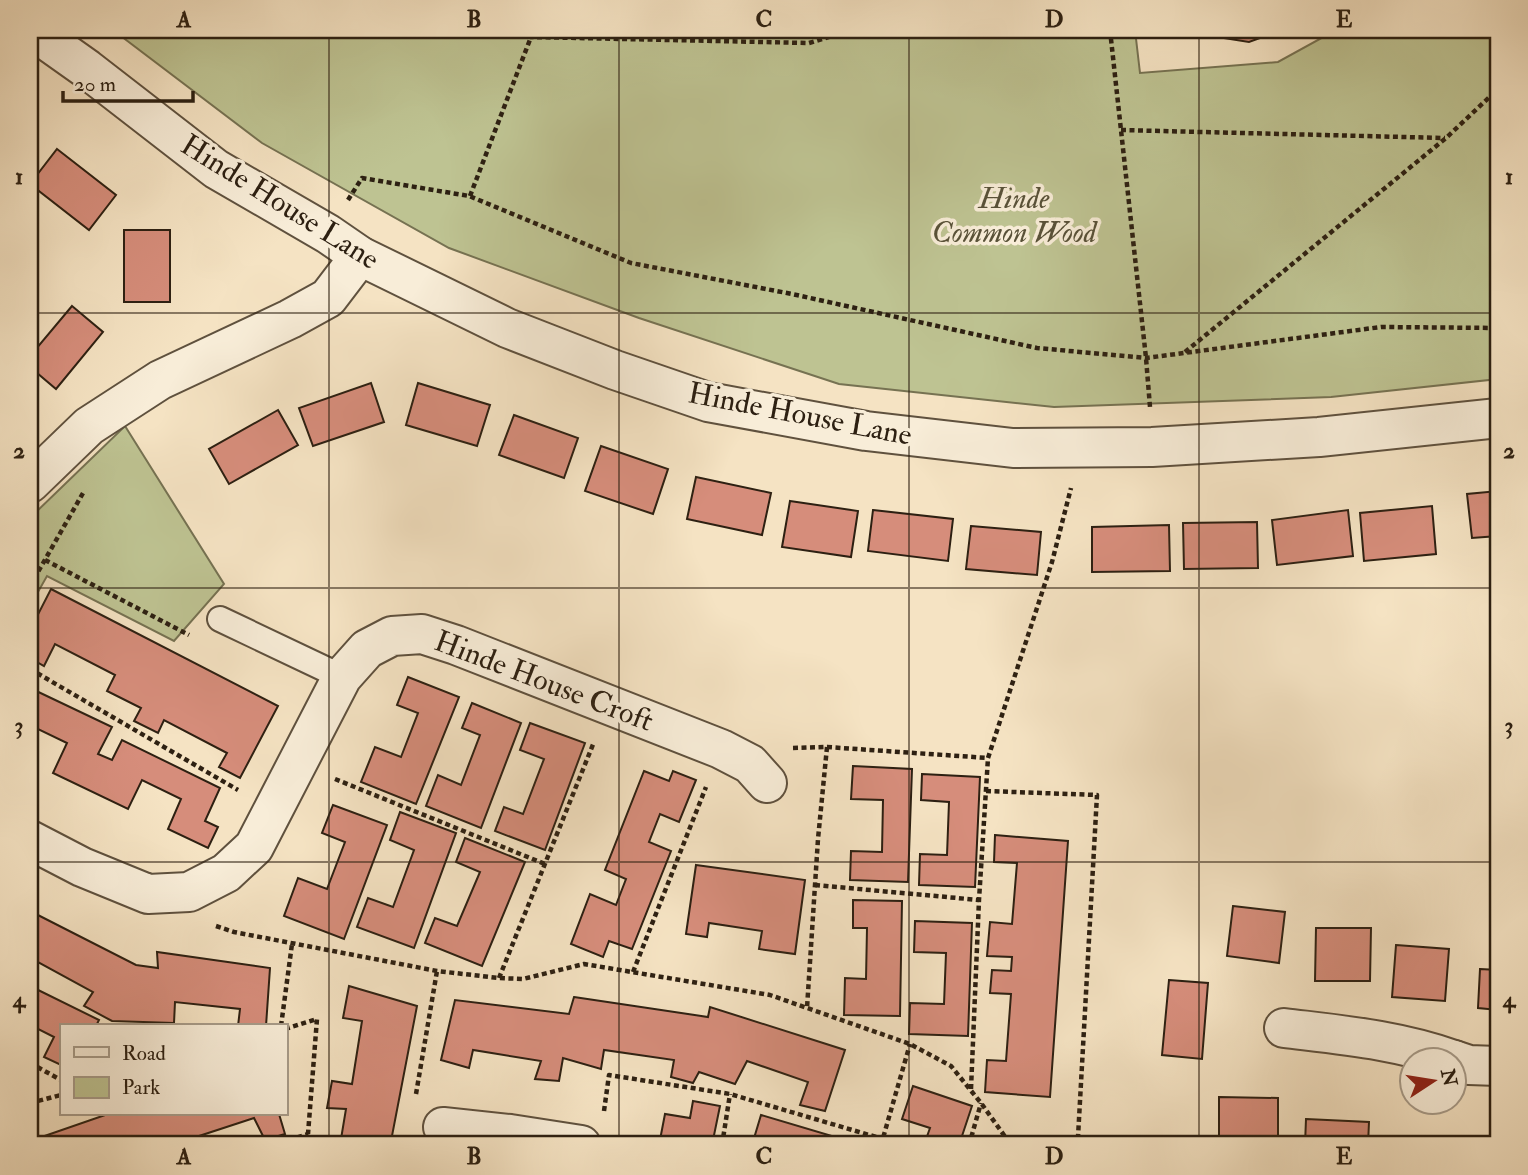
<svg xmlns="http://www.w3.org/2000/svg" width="1528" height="1175" font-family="'IM FELL Double Pica',serif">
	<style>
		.green { fill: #bec392; stroke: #767252; stroke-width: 2 }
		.building { fill: #d68d7b; stroke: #2d2012; stroke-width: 2 }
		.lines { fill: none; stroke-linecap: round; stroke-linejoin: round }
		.service-casing { stroke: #5f513e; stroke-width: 28 }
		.minor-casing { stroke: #5f513e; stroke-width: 42 }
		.path { stroke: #2d2012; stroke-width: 4.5; stroke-dasharray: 5 3.5; stroke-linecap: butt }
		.service { stroke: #f8edd8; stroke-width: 24 }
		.minor { stroke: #f8edd8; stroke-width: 38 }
		.grid { fill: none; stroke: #2d2012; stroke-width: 2; stroke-opacity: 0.55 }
		.labels { text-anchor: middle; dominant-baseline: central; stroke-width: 7; stroke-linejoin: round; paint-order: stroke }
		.park-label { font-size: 30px; font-style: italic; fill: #585138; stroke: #f8edd8 }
		.street-label { font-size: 30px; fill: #2d2012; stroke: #f8edd8 }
		.neatline { fill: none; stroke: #2d2012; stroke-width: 2.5 }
		.grid-label { font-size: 23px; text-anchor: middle; font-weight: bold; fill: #2d2012 }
	</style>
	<rect width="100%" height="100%" fill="#f5e3c3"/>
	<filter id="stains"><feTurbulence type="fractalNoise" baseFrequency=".00286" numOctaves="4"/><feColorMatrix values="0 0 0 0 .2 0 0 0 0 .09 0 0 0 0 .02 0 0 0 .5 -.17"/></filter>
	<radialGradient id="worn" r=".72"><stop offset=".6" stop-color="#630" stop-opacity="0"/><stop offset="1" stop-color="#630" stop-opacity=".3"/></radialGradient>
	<!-- green -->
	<g class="green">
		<path d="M 113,30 L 1135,30 L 1140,73 L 1278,62 L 1336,30 L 1498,30 L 1498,379 L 1331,397 L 1054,407 L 839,384 L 639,318 L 449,248 L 262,143 Z"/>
		<path d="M 125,426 L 224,584 L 174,641 L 47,576 L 30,606 L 30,520 L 33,515 Z"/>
	</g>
	<!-- building -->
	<g class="building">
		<path d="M 1173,30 L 1282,30 L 1249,42 Z"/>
		<path d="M 57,149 L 116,195 L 89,230 L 30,184 Z"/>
		<rect x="124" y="230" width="46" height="72"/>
		<path d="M 72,306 L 103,332 L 56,389 L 30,367 L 30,356 Z"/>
		<path d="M 371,383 L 384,422 L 313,446 L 299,408 Z"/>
		<path d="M 418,383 L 490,405 L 477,446 L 406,425 Z"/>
		<path d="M 278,410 L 298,445 L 229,484 L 209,449 Z"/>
		<path d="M 514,415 L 578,438 L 564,478 L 499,455 Z"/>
		<path d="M 601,446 L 668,469 L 653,514 L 585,491 Z"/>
		<path d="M 696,477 L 771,493 L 762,535 L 687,519 Z"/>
		<path d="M 1498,491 L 1498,536 L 1472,538 L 1467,494 Z"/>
		<path d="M 790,501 L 858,511 L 851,557 L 782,547 Z"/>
		<path d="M 1432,506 L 1436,554 L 1364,561 L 1360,513 Z"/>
		<path d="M 873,510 L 953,519 L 948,561 L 868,551 Z"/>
		<path d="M 1348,510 L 1353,556 L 1277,565 L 1272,520 Z"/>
		<path d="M 1257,522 L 1258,568 L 1184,569 L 1183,523 Z"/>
		<path d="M 1169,525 L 1170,571 L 1092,572 L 1092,527 Z"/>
		<path d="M 971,526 L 1041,532 L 1037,575 L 966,569 Z"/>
		<path d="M 51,589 L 278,706 L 240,778 L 219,767 L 227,753 L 164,720 L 158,733 L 134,721 L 141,708 L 107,691 L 115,675 L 55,644 L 44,666 L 30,658 L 30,630 Z"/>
		<path d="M 408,677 L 459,697 L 416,804 L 361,782 L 375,747 L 401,757 L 418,713 L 397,705 Z"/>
		<path d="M 30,688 L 112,727 L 98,754 L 112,760 L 122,740 L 220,788 L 205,821 L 218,827 L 208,848 L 168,829 L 181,799 L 142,780 L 128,809 L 53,773 L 67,743 L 36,728 L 30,740 Z"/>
		<path d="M 472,703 L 521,723 L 481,828 L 426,806 L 438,775 L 461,785 L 480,735 L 462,728 Z"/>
		<path d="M 530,723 L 585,743 L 545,850 L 495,831 L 504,807 L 523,814 L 544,759 L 520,750 Z"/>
		<path d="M 853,766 L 912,769 L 908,882 L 850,880 L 851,851 L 882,852 L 883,800 L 851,799 Z"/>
		<path d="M 644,771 L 669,781 L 673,771 L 696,780 L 679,822 L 660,814 L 649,842 L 671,851 L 632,949 L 609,941 L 603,957 L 571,944 L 590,894 L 616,905 L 626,879 L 605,870 Z"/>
		<path d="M 922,774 L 980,777 L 975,887 L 919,885 L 920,854 L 947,855 L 949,802 L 921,800 Z"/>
		<path d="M 333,805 L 387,825 L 344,939 L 284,916 L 298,878 L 327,889 L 345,842 L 322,833 Z"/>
		<path d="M 400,812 L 456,833 L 414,948 L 357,927 L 368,898 L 393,907 L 414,850 L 390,840 Z"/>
		<path d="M 995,835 L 1068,841 L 1050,1097 L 985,1092 L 987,1060 L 1006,1061 L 1011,994 L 990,993 L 992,970 L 1011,971 L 1012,957 L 987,956 L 990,922 L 1012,924 L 1017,863 L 994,862 Z"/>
		<path d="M 465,838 L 525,862 L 482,966 L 425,943 L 435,918 L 457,926 L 480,872 L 456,862 Z"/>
		<path d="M 696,865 L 805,880 L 795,954 L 759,949 L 762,931 L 709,923 L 707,937 L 686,934 Z"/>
		<path d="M 853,900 L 902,901 L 900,1016 L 844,1015 L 845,978 L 866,979 L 867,928 L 853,928 Z"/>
		<path d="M 1233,906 L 1285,912 L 1279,963 L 1227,956 Z"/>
		<path d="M 30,911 L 136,965 L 158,968 L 157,952 L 270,968 L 266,1026 L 238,1026 L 240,1009 L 175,1002 L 174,1023 L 112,1021 L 84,1006 L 93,992 L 38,962 L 30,974 Z"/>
		<path d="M 915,921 L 972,923 L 968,1036 L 909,1034 L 910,1003 L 944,1004 L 946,953 L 914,952 Z"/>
		<path d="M 1316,928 L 1371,928 L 1370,981 L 1315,981 Z"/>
		<path d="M 1396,945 L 1449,949 L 1445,1001 L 1392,997 Z"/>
		<path d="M 1480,969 L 1498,970 L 1498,1010 L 1478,1008 Z"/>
		<path d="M 1169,980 L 1208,983 L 1202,1059 L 1162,1055 Z"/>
		<path d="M 30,986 L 99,1020 L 96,1026 L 61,1026 L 61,1065 L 44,1057 L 54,1037 L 30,1025 Z"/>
		<path d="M 349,986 L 417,1006 L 391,1141 L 393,1145 L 340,1145 L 346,1109 L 327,1108 L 332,1081 L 352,1084 L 362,1021 L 343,1018 Z"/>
		<path d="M 574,997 L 708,1017 L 710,1007 L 845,1050 L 825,1111 L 800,1105 L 808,1082 L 747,1061 L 735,1084 L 699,1072 L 693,1083 L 671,1077 L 674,1060 L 604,1050 L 601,1069 L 563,1058 L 559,1081 L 535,1079 L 541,1061 L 473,1050 L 469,1068 L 441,1060 L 455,1000 L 569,1014 Z"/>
		<path d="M 913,1086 L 972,1106 L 959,1145 L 924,1145 L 930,1128 L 902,1119 Z"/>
		<path d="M 1219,1097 L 1278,1098 L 1278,1145 L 1219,1145 Z"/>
		<path d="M 693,1101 L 720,1106 L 712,1145 L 659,1145 L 665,1114 L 690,1118 Z"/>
		<path d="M 108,1114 L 279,1114 L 285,1134 L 265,1140 L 254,1118 L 190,1139 L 192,1145 L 30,1145 L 30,1141 Z"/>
		<path d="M 761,1115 L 862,1145 L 752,1145 Z"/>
		<path d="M 1306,1119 L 1369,1122 L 1368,1145 L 1305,1145 Z"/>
		<path d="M 1397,1141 L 1467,1144 L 1467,1145 L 1397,1145 Z"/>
	</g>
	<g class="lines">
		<!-- service casing -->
		<g class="service-casing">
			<path id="service" d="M 220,619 L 342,677"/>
		</g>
		<!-- minor casing -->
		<g class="minor-casing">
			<g id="minor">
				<path d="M 32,30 L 87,69 L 216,169 L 328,234 L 360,256 L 507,328 L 615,370 L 708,402 L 866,431 L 1013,448 L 1152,447 L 1319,437 L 1498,418"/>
				<path d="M 30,483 L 89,426 L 160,380 L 290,319 L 328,298 L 360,256"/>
				<path d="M 30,840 L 82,867 L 148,894 L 189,892 L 226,873 L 254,847 L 342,677 L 367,649 L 392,636 L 422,634 L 456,645 L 721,749 L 750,764 L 767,783"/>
				<path d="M 1284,1028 C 1341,1035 1399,1040 1454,1060"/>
				<path d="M 1454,1060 L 1469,1065 L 1498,1066"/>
				<path d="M 443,1127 L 510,1134 L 581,1145"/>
			</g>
		</g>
		<!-- path -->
		<g class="path">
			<path d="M 504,30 L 531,37 L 809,43 L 852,30"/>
			<path d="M 1110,30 L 1146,358 L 1150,407"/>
			<path d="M 1121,130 L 1445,138"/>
			<path d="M 470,196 L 531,37"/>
			<path d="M 348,200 L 362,178 L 469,196 L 631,263 L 792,294 L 1037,348 L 1146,358 L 1381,327 L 1498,328"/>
			<path d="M 1185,352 L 1446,138 L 1498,89"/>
			<path d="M 45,560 L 189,635"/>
			<path d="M 30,586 L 83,493"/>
			<path d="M 30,669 L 238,790"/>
			<path d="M 827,747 L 988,758"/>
			<path d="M 793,748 L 827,747 L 818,839 L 807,1008"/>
			<path d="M 335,779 L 545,864"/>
			<path d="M 986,791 L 1097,795 L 1078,1137 L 1075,1145"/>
			<path d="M 815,885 L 979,900"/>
			<path d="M 216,926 L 234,932 L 437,971 L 499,978 L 523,979 L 584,964 L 770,995 L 910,1044 L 951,1066 L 981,1103 L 1011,1145"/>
			<path d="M 633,972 L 706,787"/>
			<path d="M 499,978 L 594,742"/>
			<path d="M 281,1026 L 292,944"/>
			<path d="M 285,1029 L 317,1019 L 308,1134 L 311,1145"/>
			<path d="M 30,1063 L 61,1080"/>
			<path d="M 971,1089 L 979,900 L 988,758 L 1052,562 L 1071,488"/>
			<path d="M 416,1094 L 437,971"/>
			<path d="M 30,1103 L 61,1095"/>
			<path d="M 604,1111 L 609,1075 L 730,1094 L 883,1139"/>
			<path d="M 273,1145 L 308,1134"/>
			<path d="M 722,1145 L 730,1094"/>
			<path d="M 881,1145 L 910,1044"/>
			<path d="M 969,1145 L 981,1103"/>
		</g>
		<!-- service -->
		<use href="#service" class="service"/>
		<!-- minor -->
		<use href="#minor" class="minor"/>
	</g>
	<!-- grid -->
	<path class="grid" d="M 329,30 L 329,1145M 619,30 L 619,1145M 909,30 L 909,1145M 1199,30 L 1199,1145M 30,313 L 1498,313M 30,588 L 1498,588M 30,862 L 1498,862"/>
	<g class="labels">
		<!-- park labels -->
		<g class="park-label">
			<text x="1014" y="198">Hinde<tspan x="1014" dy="34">Common Wood</tspan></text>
		</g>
		<!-- street labels -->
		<g class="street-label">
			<text transform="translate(280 202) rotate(32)">Hinde House Lane</text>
			<text transform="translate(800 414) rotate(11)">Hinde House Lane</text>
			<text transform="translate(544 681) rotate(21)">Hinde House Croft</text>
		</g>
	</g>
	<!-- margin -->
	<rect width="1528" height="1175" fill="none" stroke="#f5e3c3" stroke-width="77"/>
	<!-- legend -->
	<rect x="60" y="1024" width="228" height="91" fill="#f8edd8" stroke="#a79b89" stroke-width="2"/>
	<rect x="74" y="1047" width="35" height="10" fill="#f8edd8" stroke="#a79b89" stroke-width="2"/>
	<text x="122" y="1060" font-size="21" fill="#2d2012">Road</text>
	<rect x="74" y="1077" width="35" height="21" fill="#bec392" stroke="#a79b89" stroke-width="2"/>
	<text x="122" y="1094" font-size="21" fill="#2d2012">Park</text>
	<!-- north arrow -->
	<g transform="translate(1433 1081) rotate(78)"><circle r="33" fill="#f8edd8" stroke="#a79b89" stroke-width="2"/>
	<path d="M0-5L12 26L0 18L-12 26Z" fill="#8f2418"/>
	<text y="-10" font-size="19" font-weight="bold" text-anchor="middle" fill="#2d2012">N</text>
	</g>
	<!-- scale -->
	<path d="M63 91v10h130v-10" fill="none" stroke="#2d2012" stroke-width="3.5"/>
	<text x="74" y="91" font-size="21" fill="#2d2012" stroke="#f8edd8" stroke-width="5" paint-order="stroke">20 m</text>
	<rect x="38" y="38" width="1452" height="1098" class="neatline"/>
	<g class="grid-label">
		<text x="184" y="27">A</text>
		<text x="474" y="27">B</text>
		<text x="764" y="27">C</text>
		<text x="1054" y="27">D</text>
		<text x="1344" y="27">E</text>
		<text x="19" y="184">1</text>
		<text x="1509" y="184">1</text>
		<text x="19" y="458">2</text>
		<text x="1509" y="458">2</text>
		<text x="19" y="733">3</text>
		<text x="1509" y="733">3</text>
		<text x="19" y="1007">4</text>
		<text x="1509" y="1007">4</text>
		<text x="184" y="1164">A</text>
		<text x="474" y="1164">B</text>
		<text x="764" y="1164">C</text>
		<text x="1054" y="1164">D</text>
		<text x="1344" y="1164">E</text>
	</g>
	<rect width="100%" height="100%" filter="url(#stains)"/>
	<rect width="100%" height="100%" fill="url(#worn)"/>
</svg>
